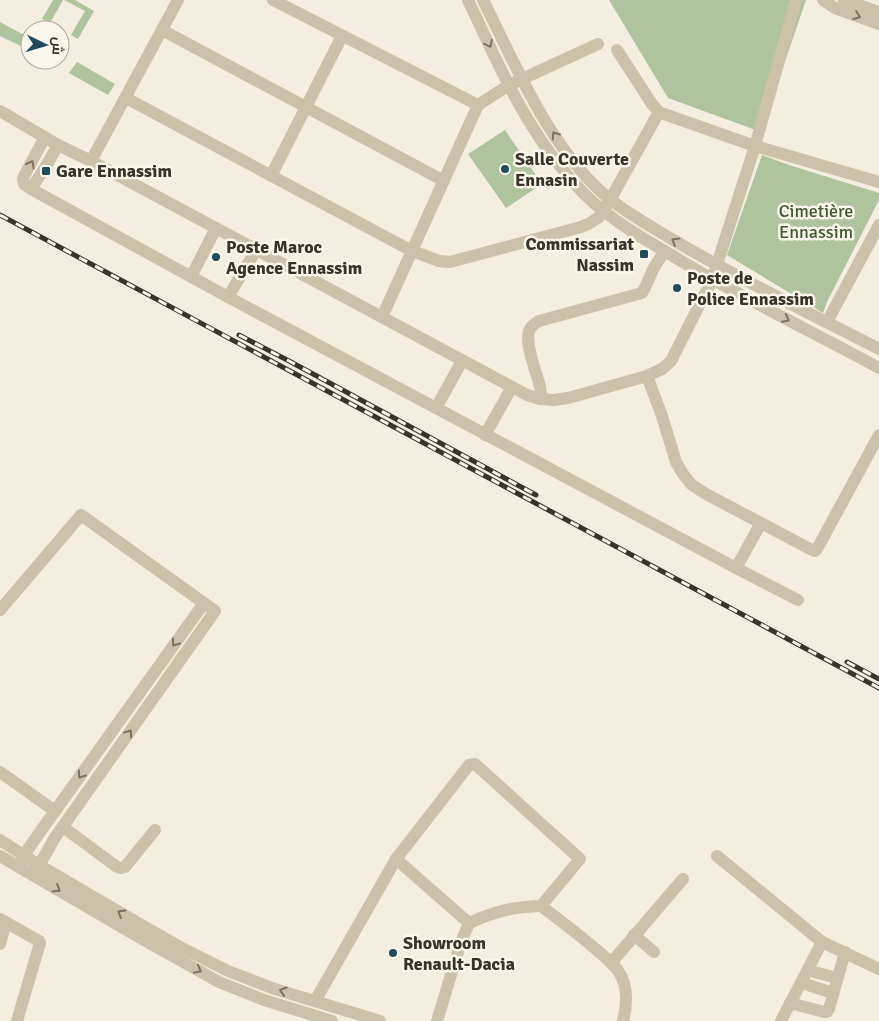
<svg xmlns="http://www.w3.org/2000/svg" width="879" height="1021" font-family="Signika,Cairo,sans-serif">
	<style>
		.green { fill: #b0c39f }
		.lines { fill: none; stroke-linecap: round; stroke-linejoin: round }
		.minor { stroke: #ccc1ab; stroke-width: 12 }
		.rail-casing { stroke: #3a332a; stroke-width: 5 }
		.rail { stroke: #fbf7ed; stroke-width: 3; stroke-dasharray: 9; stroke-linecap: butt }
		.oneway { stroke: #7c7364 }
		.poi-dot { fill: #1f4c5d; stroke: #fbf7ed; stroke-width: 2 }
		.labels { text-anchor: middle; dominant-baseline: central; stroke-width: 5; stroke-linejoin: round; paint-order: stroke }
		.poi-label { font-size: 18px; font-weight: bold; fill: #3a332a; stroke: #fbf7ed; text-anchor: start }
		.park-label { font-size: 18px; fill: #40592e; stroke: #fbf7ed }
	</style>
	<rect width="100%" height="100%" fill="#f4eee0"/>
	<!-- green -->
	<g class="green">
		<path d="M 53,0 L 63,0 L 50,23 L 42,19 Z"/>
		<path d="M 64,0 L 75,0 L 94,11 L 78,39 L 71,35 L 85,11 Z"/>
		<path d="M 609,0 L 806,0 L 761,132 L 668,98 Z"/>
		<path d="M 0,22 L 26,36 L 21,46 L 0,36 Z"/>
		<path d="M 77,62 L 115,84 L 108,95 L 69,73 Z"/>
		<path d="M 505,130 L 542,184 L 506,208 L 468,154 Z"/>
		<path d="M 762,155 L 789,165 L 879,193 L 879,200 L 827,302 L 823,313 L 727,255 Z"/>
	</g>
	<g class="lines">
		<!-- minor -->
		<g class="minor">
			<path d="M 273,0 L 478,105 L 509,85 L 598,44"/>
			<path d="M 468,0 C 496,59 522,121 564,171 C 575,185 589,200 604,211 C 625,229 650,242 673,256 C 740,297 811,331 879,368"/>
			<path d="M 483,0 C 514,62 544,135 594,185 C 617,208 647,224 675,241 C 741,280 811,314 879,349"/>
			<path d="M 823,0 L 835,8 L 879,24"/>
			<path d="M 844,0 L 879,12"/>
			<path d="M 162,30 L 444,181"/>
			<path d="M 617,50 L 652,104 L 659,112 L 664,114 L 755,146 L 879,182"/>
			<path d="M 126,98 L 412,251 L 439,261 L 450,262 L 581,227 L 590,223 L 599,217 L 603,211 L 610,200 L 659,112"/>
			<path d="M 0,111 L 58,145 L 91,161 L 527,395 L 540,399 L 554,400 L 568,398 L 647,376 L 662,369 L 671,361 L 712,280 L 755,146 L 796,0"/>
			<path d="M 45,137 L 24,176 L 23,179 L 24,184 L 31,189 L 228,297 L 736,568 L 761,523"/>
			<path d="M 91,161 L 178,0"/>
			<path d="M 271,176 L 342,36"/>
			<path d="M 31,189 L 46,166 L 58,145"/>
			<path d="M 191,277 L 216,228"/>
			<path d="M 228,297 L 256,250"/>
			<path d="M 382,317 L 478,105"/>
			<path d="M 827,322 L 879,225"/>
			<path d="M 647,376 L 662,416 L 676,462 L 683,474 L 692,485 L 706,494 L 812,550 L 815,551 L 817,549 L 879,435"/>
			<path d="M 540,399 C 541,395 541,391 540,387 C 537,373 523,341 530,329 C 532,325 536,323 539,321 L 642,293 C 648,284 650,274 655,266 C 658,260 662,257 664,251"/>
			<path d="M 436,408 L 462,361"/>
			<path d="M 485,435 L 512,387"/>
			<path d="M 736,568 L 798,600"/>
			<path d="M 0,610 L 81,515 L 215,611 L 54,839 L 34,875"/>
			<path d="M 0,772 L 55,811"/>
			<path d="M 63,827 L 117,867 L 121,868 L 125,867 L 155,830"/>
			<path d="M 0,840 L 39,865 L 143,926 L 182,948 L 228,971 L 275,989 L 380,1021"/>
			<path d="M 0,856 L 137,936 L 219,982 L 264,1000 L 332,1021"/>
			<path d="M 717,856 L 822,942 L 879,969"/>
			<path d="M 396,859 L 469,923 C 496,911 512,907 541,906 C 561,921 581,936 599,952 C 606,958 614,964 619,972 C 628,986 627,1005 623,1021"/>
			<path d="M 21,862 L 24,855 L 40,832 L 204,603"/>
			<path d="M 0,919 L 39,941 L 40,943 L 17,1021"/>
			<path d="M 634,935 L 654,952"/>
			<path d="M 0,944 L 6,922"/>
			<path d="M 611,963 L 683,879"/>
			<path d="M 814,972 L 837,978"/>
			<path d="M 808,985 L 833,993"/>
			<path d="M 315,1001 L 396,859 L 469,765 L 475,764 L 579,858 L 580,859 L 541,906"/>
			<path d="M 790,1003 L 824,1012 L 827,1012 L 829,1009 L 845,952"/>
			<path d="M 437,1021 L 461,942 L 469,923"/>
			<path d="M 781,1021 L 822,942"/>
		</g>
		<!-- rail casing -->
		<g class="rail-casing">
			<g id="rail">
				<path d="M 0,215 L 879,688"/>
				<path d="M 239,335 L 291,362 L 536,495"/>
				<path d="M 847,662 L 879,679"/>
			</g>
		</g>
		<!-- rail -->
		<use href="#rail" class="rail"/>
	</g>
	<!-- one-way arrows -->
	<defs><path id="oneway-chevron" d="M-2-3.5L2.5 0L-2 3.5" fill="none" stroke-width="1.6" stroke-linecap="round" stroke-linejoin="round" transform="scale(1.25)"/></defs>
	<g class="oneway">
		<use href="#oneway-chevron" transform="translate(857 16) rotate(20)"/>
		<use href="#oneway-chevron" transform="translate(489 44) rotate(64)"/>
		<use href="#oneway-chevron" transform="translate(555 135) rotate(-125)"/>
		<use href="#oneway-chevron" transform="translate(31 164) rotate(-61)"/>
		<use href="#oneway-chevron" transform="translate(675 241) rotate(-149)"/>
		<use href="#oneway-chevron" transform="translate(786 319) rotate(27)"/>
		<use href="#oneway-chevron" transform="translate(175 643) rotate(126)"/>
		<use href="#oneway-chevron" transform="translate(129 733) rotate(-55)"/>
		<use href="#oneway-chevron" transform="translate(81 775) rotate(126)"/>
		<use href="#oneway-chevron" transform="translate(57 889) rotate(31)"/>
		<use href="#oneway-chevron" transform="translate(121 913) rotate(-149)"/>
		<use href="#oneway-chevron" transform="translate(198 970) rotate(29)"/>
		<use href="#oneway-chevron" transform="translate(283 991) rotate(-163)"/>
	</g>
	<!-- markers -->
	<g class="poi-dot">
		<circle cx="505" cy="169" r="5"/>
		<rect x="41" y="166" width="10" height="10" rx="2.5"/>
		<rect x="639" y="249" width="10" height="10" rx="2.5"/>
		<circle cx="216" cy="257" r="5"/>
		<circle cx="677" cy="288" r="5"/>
		<circle cx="393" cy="953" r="5"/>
	</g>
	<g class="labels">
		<!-- poi labels -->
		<g class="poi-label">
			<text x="515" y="159">Salle Couverte<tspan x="515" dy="21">Ennasin</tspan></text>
			<text x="56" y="171">Gare Ennassim</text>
			<text x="634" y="244" text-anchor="end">Commissariat<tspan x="634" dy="21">Nassim</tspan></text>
			<text x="226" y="247">Poste Maroc<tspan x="226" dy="21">Agence Ennassim</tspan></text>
			<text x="687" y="278">Poste de<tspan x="687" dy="21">Police Ennassim</tspan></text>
			<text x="403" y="943">Showroom<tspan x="403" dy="21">Renault-Dacia</tspan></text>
		</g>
		<!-- park labels -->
		<g class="park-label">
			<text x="816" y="211">Cimetière<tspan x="816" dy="21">Ennassim</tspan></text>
		</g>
	</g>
	<!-- north arrow -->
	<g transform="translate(45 45) rotate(95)"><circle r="24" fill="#fbf7ed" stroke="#aea99f"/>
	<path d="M0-4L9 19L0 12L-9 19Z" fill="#1f4c5d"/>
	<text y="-8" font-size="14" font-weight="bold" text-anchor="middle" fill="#3a332a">ش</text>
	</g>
</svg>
